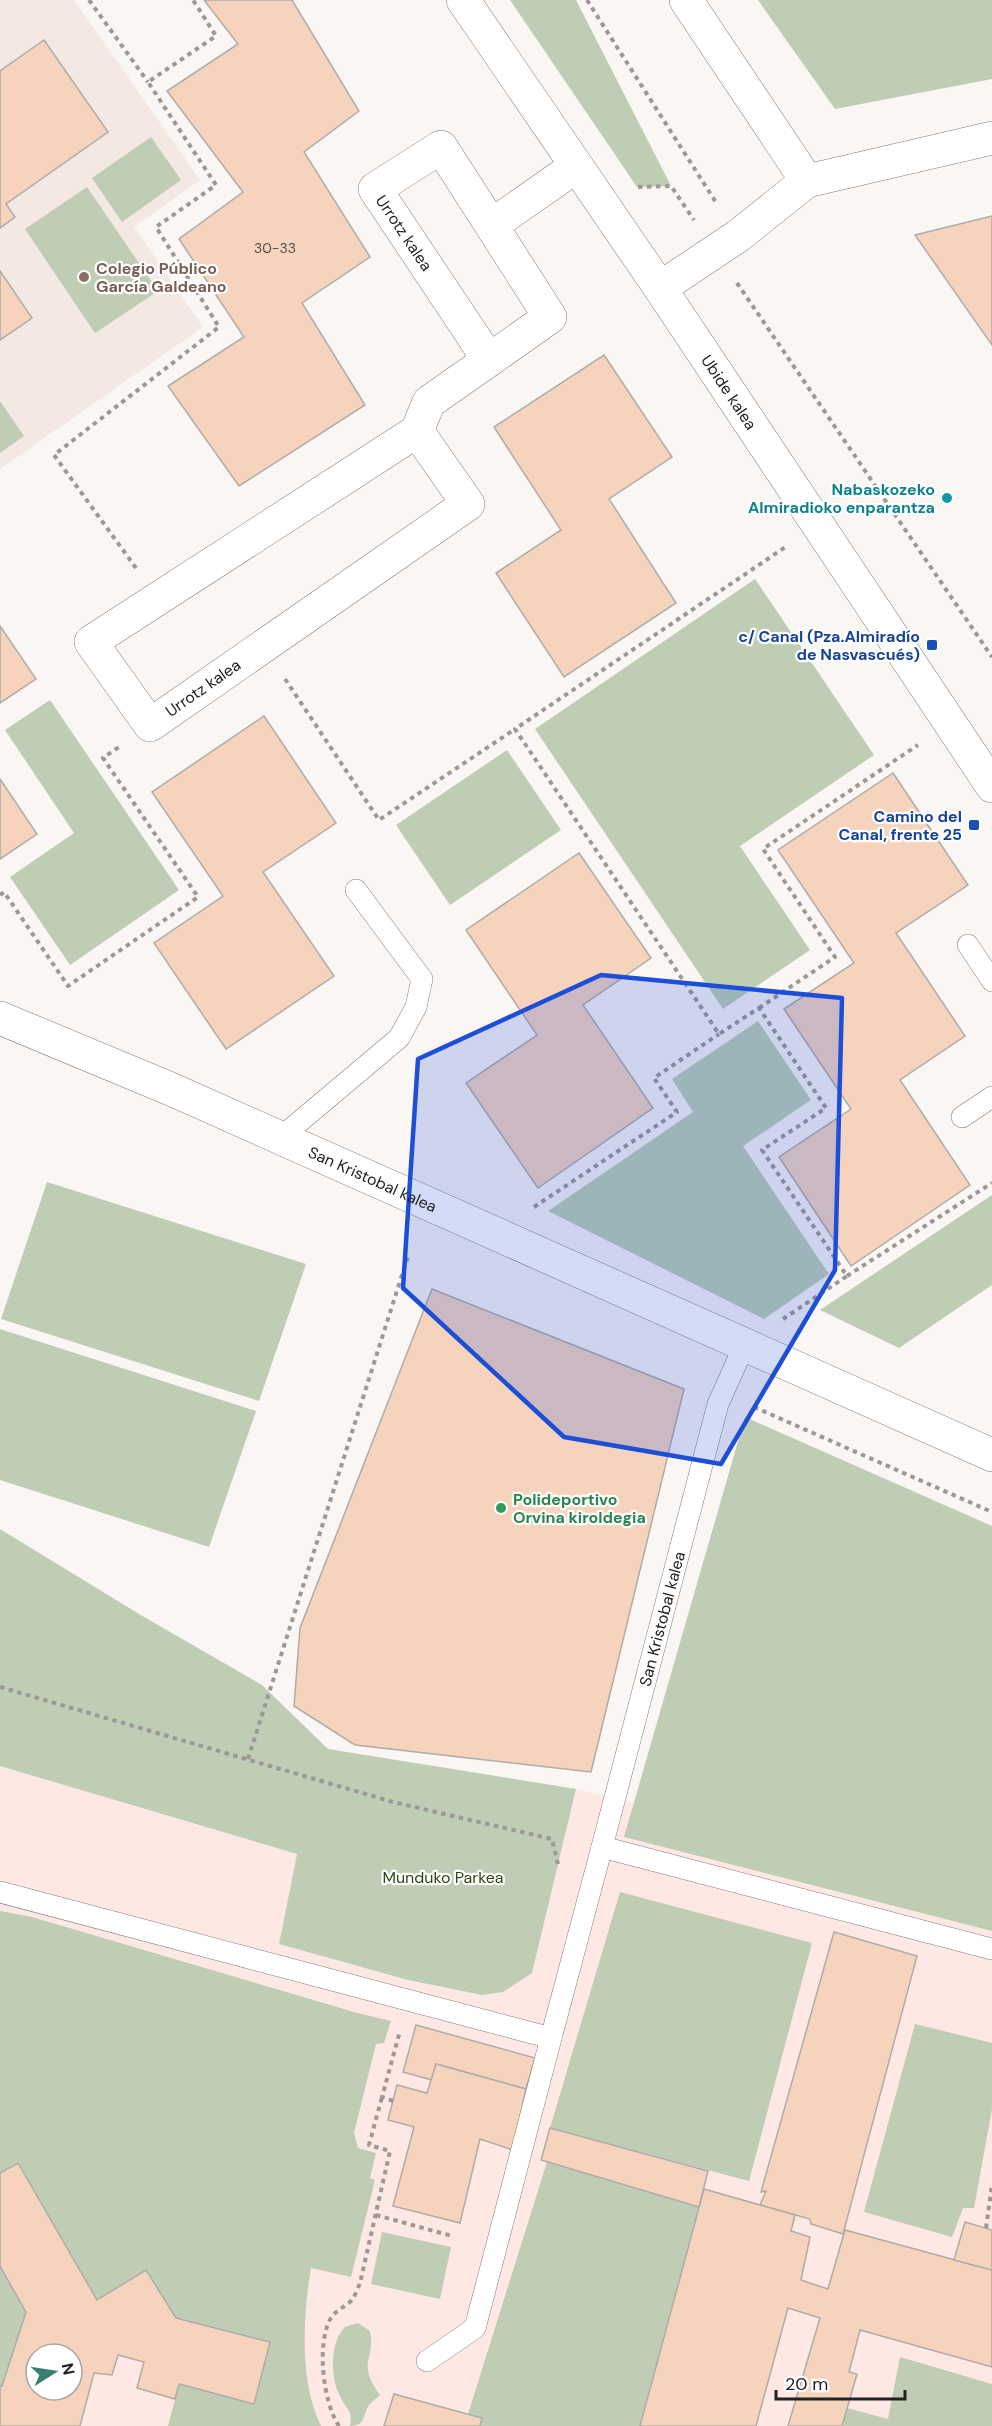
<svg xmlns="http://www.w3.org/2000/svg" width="992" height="2426" font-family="'DM Sans',sans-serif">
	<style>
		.built { fill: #f4e8e2 }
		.medical { fill: #fde8e3; fill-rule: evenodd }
		.green { fill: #bfcdb5 }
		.building { fill: #f6d3bd; stroke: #afaba9; stroke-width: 1.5; fill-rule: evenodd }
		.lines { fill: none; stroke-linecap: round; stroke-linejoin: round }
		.service-casing { stroke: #827e7c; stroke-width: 22 }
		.minor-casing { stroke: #827e7c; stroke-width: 34 }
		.tertiary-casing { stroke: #827e7c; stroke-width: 34 }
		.secondary-casing { stroke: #827e7c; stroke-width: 34 }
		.path { stroke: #9b9896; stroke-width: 4; stroke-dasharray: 4.5 4.5; stroke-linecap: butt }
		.service { stroke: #fff; stroke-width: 21 }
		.minor { stroke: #fff; stroke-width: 33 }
		.tertiary { stroke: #fff; stroke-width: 33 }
		.secondary { stroke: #fff; stroke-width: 33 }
		.marked { fill: #1d4ed8; fill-opacity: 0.2; stroke: #1d4ed8; stroke-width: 4.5; stroke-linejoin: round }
		.education-dot { fill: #8d6e63; stroke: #fff; stroke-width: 2 }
		.culture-dot { fill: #0f9aa8; stroke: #fff; stroke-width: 2 }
		.transit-dot { fill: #1a4fb4; stroke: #fff; stroke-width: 2 }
		.leisure-dot { fill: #2e9e5b; stroke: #fff; stroke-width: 2 }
		.labels { text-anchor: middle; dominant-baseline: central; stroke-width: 4.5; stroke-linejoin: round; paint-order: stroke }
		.number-label { font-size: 14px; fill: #584e48 }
		.street-label { font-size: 16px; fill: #242221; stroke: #fff }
		.education-label { font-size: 16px; font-weight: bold; fill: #785e54; stroke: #fff; text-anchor: start }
		.culture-label { font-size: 16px; font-weight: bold; fill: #0d838f; stroke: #fff; text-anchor: end }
		.transit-label { font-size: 16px; font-weight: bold; fill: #164399; stroke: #fff; text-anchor: end }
		.leisure-label { font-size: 16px; font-weight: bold; fill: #27864d; stroke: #fff; text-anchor: start }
		.park-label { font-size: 16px; fill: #2c4515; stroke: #fff }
	</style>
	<rect width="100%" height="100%" fill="#faf6f3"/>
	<!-- built -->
	<path class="built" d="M 0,0 L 74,0 L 200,180 L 134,227 L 203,327 L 0,469 Z"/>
	<!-- medical -->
	<path class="medical" d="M 0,1766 L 297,1854 L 279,1944 L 408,1980 L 482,1995 L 532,1973 L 576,1789 L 634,1803 L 625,1837 L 992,1931 L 992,2426 L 0,2426 ZM 36,2354 L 72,2354 L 72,2390 L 36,2390 Z"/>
	<!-- green -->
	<g class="green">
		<path d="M 510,0 L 576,0 L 671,186 L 637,187 Z"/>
		<path d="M 758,0 L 992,0 L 992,79 L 835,109 Z"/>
		<path d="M 151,137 L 181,180 L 122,222 L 92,178 Z"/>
		<path d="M 87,187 L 158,291 L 95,333 L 25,229 Z"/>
		<path d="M 0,401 L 24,436 L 0,453 Z"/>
		<path d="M 755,579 L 874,755 L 740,846 L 810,950 L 723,1009 L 535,729 Z"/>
		<path d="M 50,700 L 179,890 L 70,965 L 10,877 L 74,833 L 5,730 Z"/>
		<path d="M 507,750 L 561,830 L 450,905 L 396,825 Z"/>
		<path d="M 758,1021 L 811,1100 L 743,1146 L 829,1274 L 764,1319 L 548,1211 L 693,1112 L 672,1079 Z"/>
		<path d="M 47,1182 L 306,1264 L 259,1401 L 1,1319 Z"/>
		<path d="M 992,1195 L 992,1285 L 899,1348 L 820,1310 Z"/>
		<path d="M 0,1329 L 256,1411 L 209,1547 L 0,1480 Z"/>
		<path d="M 745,1417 L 992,1526 L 992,1931 L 624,1837 Z"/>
		<path d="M 0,1529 L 139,1614 L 262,1685 L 328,1749 L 576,1789 L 532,1973 L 503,1992 L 482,1995 L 408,1980 L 279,1944 L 297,1854 L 0,1766 Z"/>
		<path d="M 620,1892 L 812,1943 L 749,2181 L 550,2128 Z"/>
		<path d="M 0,1911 L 32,1917 L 354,2012 L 391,2021 L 384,2043 L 376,2044 L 354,2133 L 358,2148 L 376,2153 L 370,2178 L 375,2180 L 351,2277 L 311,2268 C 303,2316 299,2382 321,2426 L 168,2426 L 179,2384 L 254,2404 L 270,2342 L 176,2318 L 146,2270 L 97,2300 L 18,2164 L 0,2173 Z"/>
		<path d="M 915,2024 L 992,2043 L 992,2109 L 974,2208 L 963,2208 L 952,2237 L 864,2212 Z"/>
		<path d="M 547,2162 L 699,2207 L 640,2426 L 480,2426 L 482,2418 L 468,2414 Z"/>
		<path d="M 382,2232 L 451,2247 L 440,2299 L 371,2284 Z"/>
		<path d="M 0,2266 L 26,2312 L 2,2386 L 0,2386 Z"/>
		<path d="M 358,2323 L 370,2331 C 376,2360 356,2361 380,2395 C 377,2398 372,2401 369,2405 C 362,2416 366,2426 350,2426 C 354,2411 343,2405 338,2392 C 330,2374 331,2340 345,2327 Z"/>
		<path d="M 900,2357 L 992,2384 L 992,2426 L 842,2426 L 847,2408 L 888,2419 Z"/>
	</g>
	<!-- building -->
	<g class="building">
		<path d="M 204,0 L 292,0 L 359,111 L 304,152 L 370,257 L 302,303 L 365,405 L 239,486 L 168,386 L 244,337 L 179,239 L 243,192 L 167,91 L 238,44 Z"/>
		<path d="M 44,40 L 108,132 L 6,204 L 15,217 L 0,228 L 0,71 Z"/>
		<path d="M 992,216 L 992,345 L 915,235 Z"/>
		<path d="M 0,271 L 32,318 L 0,340 Z"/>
		<path d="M 604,355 L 672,457 L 609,499 L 676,603 L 564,677 L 496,573 L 561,530 L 494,427 Z"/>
		<path d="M 0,626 L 36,679 L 0,703 Z"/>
		<path d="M 264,716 L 336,823 L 263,872 L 334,976 L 226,1049 L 154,943 L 223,896 L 152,792 Z"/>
		<path d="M 893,773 L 968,885 L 896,933 L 965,1036 L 900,1080 L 970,1185 L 851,1266 L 779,1157 L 851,1109 L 784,1009 L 854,963 L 778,850 Z"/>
		<path d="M 0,779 L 37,834 L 0,859 Z"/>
		<path d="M 579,853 L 651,958 L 583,1005 L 653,1108 L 538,1188 L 466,1083 L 537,1035 L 466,930 Z"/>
		<path d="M 432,1289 L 684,1389 L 591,1772 L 355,1745 L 294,1706 L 300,1628 Z"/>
		<path d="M 834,1932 L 917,1956 L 843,2234 L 811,2224 L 810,2219 L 760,2205 L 766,2191 L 761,2192 Z"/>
		<path d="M 416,2025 L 535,2058 L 526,2089 L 436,2064 L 432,2080 L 403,2072 Z"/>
		<path d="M 436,2064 L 526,2089 L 513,2150 L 480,2139 L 460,2223 L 393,2206 L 414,2127 L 388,2120 L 397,2085 L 427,2093 Z"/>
		<path d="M 550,2128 L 708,2171 L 699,2207 L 541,2160 Z"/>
		<path d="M 18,2163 L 97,2300 L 146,2270 L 176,2318 L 270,2342 L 254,2404 L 179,2384 L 175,2399 L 137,2388 L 144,2362 L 118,2355 L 112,2375 L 94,2373 L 80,2426 L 0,2426 L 0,2386 L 2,2386 L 26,2312 L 0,2266 L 0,2173 ZM 36,2354 L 72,2354 L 72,2390 L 36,2390 Z"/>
		<path d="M 704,2189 L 795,2215 L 791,2231 L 810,2237 L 801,2280 L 828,2289 L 845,2230 L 992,2270 L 992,2367 L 860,2330 L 849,2372 L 857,2374 L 842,2426 L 788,2426 L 820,2318 L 788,2308 L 756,2426 L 640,2426 Z"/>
		<path d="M 965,2222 L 992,2230 L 992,2270 L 954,2260 Z"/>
		<path d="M 394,2394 L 482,2418 L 480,2426 L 384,2426 Z"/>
	</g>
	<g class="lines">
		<!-- service casing -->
		<g class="service-casing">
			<g id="service">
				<path d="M 968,945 L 992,981"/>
				<path d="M 962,1117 L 992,1097"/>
				<path d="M 280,1138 L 399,1038 L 416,1007 L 422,979 L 356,890"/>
				<path id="s1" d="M 602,1847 L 718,1404 L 745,1344"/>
				<path d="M 0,1892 L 551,2038 L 602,1847 L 992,1949"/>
				<path d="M 427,2361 L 475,2328 L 551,2038"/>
			</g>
		</g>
		<!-- minor casing -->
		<g class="minor-casing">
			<g id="minor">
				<path d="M 686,0 L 807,181"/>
				<path d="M 441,147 L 550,317 L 489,360 L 375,189 Z"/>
				<path d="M 492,225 L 575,167"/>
				<path d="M 660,288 L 738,236 L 807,181 L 992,138"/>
				<path d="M 417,431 L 468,504 L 150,725 L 91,642 L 417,431 L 429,402 L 489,360"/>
			</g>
		</g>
		<!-- tertiary casing -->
		<g class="tertiary-casing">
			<g id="tertiary">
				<path id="s2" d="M 463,0 L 660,288 L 992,786"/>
			</g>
		</g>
		<!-- secondary casing -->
		<g class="secondary-casing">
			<g id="secondary">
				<path id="s3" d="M 0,1018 L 173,1090 L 992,1455"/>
			</g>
		</g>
		<!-- path -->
		<g class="path">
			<path d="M 89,0 L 148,82"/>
			<path d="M 587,0 L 717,204"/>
			<path d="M 638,187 L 671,186 L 694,220"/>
			<path d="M 737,283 L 992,657"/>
			<path d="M 136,568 L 54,455 L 219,327 L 156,227 L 216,185 L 148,82 L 216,36 L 193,0"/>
			<path d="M 285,679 L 379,820 L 515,729"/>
			<path d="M 0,895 L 4,892 L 68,986 L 198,897 L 103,758 L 119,747"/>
			<path d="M 759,1008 L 835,957 L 763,849 L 918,745"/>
			<path d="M 534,1207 L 677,1112 L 654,1078 L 719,1034"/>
			<path d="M 847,1276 L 992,1183"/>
			<path d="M 783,1319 L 847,1276 L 762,1150 L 826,1108 L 759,1008 L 719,1034 L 515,729 L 787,546"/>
			<path d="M 754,1407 L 992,1512"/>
			<path d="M 0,1687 L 393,1802 L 552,1839 L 558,1864"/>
			<path d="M 248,1759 L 409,1253"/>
			<path d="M 393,2101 L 382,2097 L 400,2031"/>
			<path d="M 376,2215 L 452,2236"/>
			<path d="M 986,2228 L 992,2185"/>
			<path d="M 339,2426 C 323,2403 316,2342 331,2318 C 337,2309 345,2307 352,2300 C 355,2296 358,2288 360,2283 L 390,2151 L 369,2145 L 382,2097"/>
		</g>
		<!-- service -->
		<use href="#service" class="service"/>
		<!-- minor -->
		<use href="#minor" class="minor"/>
		<!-- tertiary -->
		<use href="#tertiary" class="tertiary"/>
		<!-- secondary -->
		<use href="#secondary" class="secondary"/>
	</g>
	<!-- marked area -->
	<path class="marked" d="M 601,975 L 842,998 L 835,1270 L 721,1464 L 564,1437 L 403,1288 L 418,1059 Z"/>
	<!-- markers -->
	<circle class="education-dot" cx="84" cy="277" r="6"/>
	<circle class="culture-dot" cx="947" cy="498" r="6"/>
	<g class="transit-dot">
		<rect x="926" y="639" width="12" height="12" rx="3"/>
		<rect x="968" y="819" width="12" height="12" rx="3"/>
	</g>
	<circle class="leisure-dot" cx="501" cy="1508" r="6"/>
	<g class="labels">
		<!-- number labels -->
		<g class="number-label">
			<text x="275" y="248">30-33</text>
		</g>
		<!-- street labels -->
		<g class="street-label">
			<text transform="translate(404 233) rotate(56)">Urrotz kalea</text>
			<text stroke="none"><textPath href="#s2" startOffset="474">Ubide kalea</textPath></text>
			<text transform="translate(203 688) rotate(-35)">Urrotz kalea</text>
			<text stroke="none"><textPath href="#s3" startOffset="406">San Kristobal kalea</textPath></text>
			<text stroke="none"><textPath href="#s1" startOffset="236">San Kristobal kalea</textPath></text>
		</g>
		<!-- education labels -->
		<g class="education-label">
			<text x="96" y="268">Colegio Público<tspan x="96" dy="18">García Galdeano</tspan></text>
		</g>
		<!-- culture labels -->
		<g class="culture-label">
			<text x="935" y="489">Nabaskozeko<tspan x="935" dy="18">Almiradioko enparantza</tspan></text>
		</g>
		<!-- transit labels -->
		<g class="transit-label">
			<text x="920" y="636">c/ Canal (Pza.Almiradío<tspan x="920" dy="18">de Nasvascués)</tspan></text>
			<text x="962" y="816">Camino del<tspan x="962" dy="18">Canal, frente 25</tspan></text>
		</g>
		<!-- leisure labels -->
		<g class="leisure-label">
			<text x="513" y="1499">Polideportivo<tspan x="513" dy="18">Orvina kiroldegia</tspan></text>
		</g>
		<!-- park labels -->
		<g class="park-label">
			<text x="443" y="1877">Munduko Parkea</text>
		</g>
	</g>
	<!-- north arrow -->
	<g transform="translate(54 2372) rotate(78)"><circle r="28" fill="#ffffff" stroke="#a7a7a6" stroke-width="1.5"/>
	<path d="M0-4.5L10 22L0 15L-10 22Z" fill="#3a7e71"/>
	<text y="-9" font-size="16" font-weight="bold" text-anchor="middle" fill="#242221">N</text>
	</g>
	<!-- scale -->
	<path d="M776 2390v9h129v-9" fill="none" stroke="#242221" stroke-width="3"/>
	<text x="785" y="2390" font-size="18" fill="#242221" stroke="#ffffff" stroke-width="4.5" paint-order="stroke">20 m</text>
</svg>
